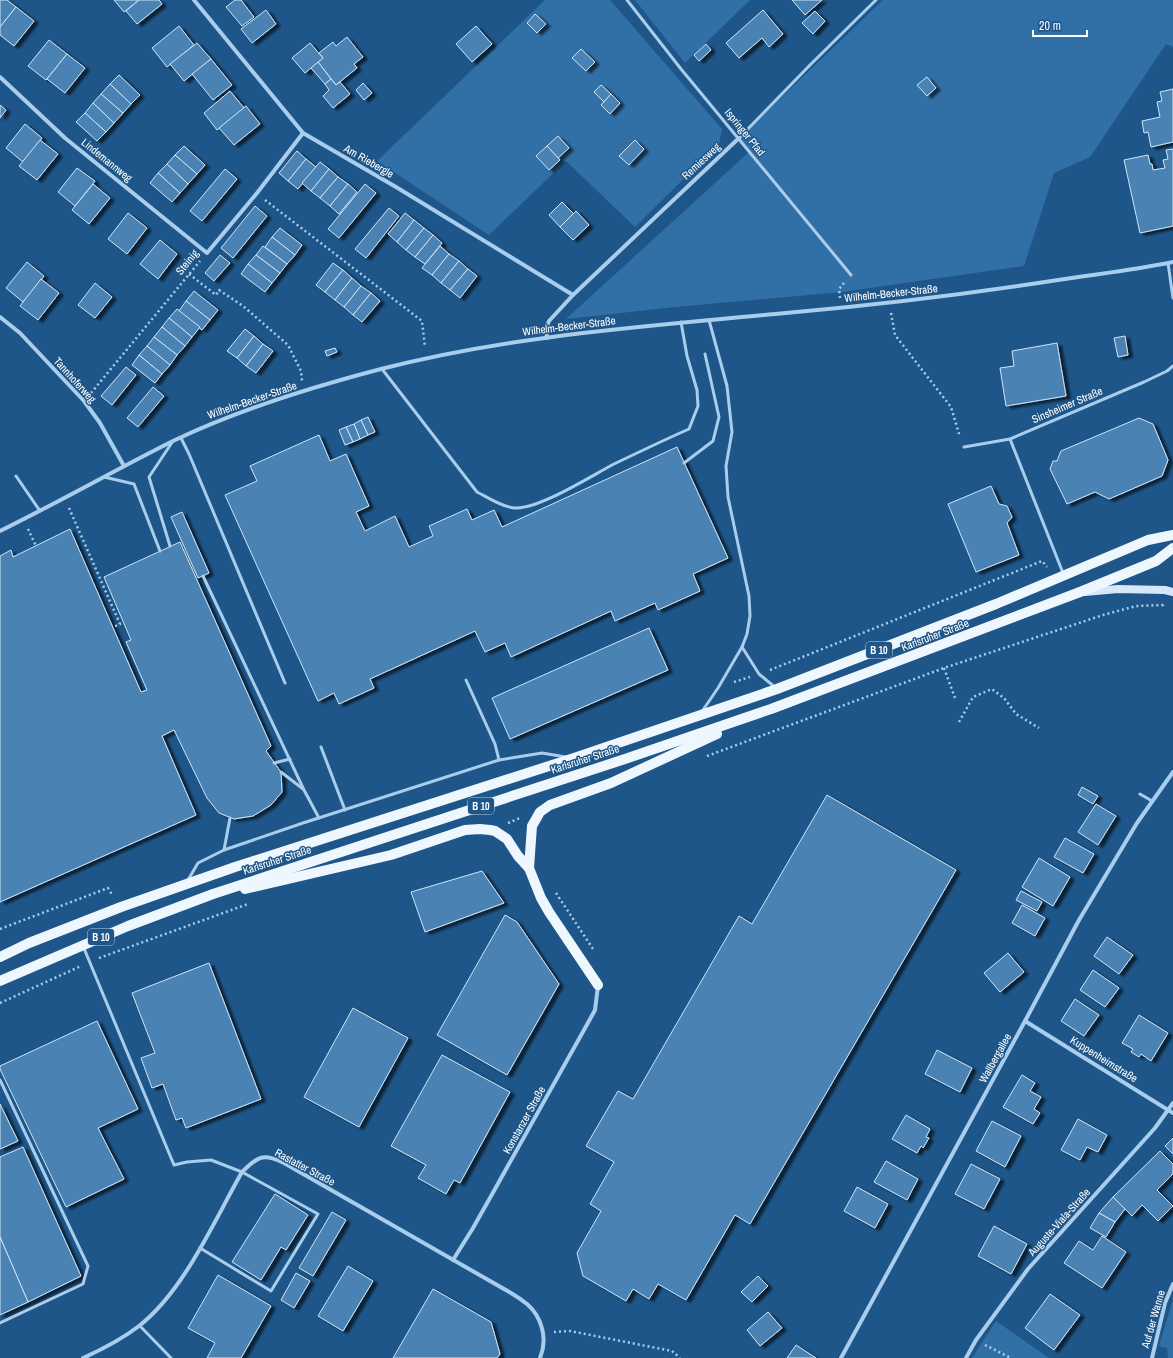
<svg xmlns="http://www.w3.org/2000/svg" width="1173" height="1358" font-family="'Archivo Narrow',sans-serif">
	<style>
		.green { fill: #3170a7 }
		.building { fill: #4a82b3; stroke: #cee5f8; filter: url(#shadow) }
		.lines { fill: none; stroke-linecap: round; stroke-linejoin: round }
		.path { stroke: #a9cdec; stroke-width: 2.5; stroke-dasharray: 2 3; stroke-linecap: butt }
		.service { stroke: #a9cdec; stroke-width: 3 }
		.minor { stroke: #a9cdec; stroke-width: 4 }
		.secondary { stroke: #d5e7f9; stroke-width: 8 }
		.primary { stroke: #eef6fe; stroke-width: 10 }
		.labels { text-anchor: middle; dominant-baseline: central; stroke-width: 3; stroke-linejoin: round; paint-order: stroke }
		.shield { fill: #1e5689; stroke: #bcccdc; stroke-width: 1 }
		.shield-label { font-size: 10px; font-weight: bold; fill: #fff }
		.street-label { font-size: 11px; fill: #fff; stroke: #1e5689 }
	</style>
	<defs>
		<filter id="shadow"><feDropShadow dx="4.5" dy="2.5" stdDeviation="1" flood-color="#0009"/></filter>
	</defs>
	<rect width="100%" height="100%" fill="#1e5689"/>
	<!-- green -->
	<g class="green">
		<path d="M 545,0 L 610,0 L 722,129 L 719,144 L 635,227 L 566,161 L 489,235 L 377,161 Z"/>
		<path d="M 635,0 L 750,0 L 685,63 Z"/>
		<path d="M 883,0 L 1173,0 L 1173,47 L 1166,44 L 1090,157 L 1054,173 L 1024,266 L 842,292 L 675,307 L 566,319 L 749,152 L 739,138 Z"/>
		<path d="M 1173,1299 L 1173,1358 L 1168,1358 L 1167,1348 L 1159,1346 Z"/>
		<path d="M 996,1321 L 1049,1358 L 972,1358 Z"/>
	</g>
	<!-- building -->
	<g class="building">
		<path d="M 0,0 L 7,0 L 16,7 L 0,27 Z"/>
		<path d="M 114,0 L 139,0 L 124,12 Z"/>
		<path d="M 139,0 L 159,0 L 162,4 L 137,24 L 126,11 Z"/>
		<path d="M 235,0 L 241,0 L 254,17 L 242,26 L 226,7 Z"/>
		<path d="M 792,0 L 822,0 L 805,15 Z"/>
		<path d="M 16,7 L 34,21 L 14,46 L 0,35 L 0,27 Z"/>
		<path d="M 266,10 L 276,24 L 252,43 L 241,29 Z"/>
		<path d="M 763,10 L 783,34 L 769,47 L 762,38 L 739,58 L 726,43 Z"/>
		<path d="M 815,11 L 825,21 L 813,34 L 802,23 Z"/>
		<path d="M 535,14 L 546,24 L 537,33 L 527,23 Z"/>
		<path d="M 179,26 L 194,45 L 167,67 L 152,48 Z"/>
		<path d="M 476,26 L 492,44 L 472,62 L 456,44 Z"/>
		<path d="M 347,37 L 363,57 L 354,64 L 357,68 L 336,85 L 318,62 L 323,58 L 319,53 L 333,42 L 336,46 Z"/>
		<path d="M 49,40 L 67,54 L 46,80 L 28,66 Z"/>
		<path d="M 197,43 L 211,59 L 184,81 L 170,64 Z"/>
		<path d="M 310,43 L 323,58 L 305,73 L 292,58 Z"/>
		<path d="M 706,44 L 711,50 L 699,61 L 694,55 Z"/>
		<path d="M 581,49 L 595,62 L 586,71 L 572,58 Z"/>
		<path d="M 67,54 L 85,68 L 65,93 L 47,79 Z"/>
		<path d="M 211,59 L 232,85 L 213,100 L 192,74 Z"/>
		<path d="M 318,62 L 331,79 L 325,84 L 311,68 Z"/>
		<path d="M 119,75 L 140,95 L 131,104 L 110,84 Z"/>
		<path d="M 927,77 L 936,88 L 927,96 L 917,85 Z"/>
		<path d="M 331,79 L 336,85 L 340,82 L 350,94 L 333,108 L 323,96 L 329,90 L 325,84 Z"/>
		<path d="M 363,83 L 372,93 L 364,100 L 356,90 Z"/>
		<path d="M 110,84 L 131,104 L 123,113 L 101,94 Z"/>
		<path d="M 601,85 L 611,94 L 604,102 L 594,92 Z"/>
		<path d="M 1173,89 L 1173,142 L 1151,147 L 1148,132 L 1144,133 L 1142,121 L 1160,117 L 1157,102 L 1162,101 L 1160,92 Z"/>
		<path d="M 230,91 L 244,108 L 217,130 L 204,113 Z"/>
		<path d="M 101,94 L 123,113 L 114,123 L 93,103 Z"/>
		<path d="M 611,94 L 620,103 L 610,114 L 601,105 Z"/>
		<path d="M 93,103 L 114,123 L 106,132 L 85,113 Z"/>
		<path d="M 0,105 L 6,110 L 0,118 Z"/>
		<path d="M 246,106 L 260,124 L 234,145 L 219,128 Z"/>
		<path d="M 85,113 L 106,132 L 97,141 L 76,122 Z"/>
		<path d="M 25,124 L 42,138 L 23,162 L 6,148 Z"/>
		<path d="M 558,136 L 569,148 L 558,158 L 547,146 Z"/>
		<path d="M 40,140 L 58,154 L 37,180 L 19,166 Z"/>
		<path d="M 635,140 L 644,149 L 629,165 L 619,156 Z"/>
		<path d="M 184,146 L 205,165 L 197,174 L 175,155 Z"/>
		<path d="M 547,146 L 560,160 L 549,170 L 536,156 Z"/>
		<path d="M 1173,149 L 1173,226 L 1140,233 L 1124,160 L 1148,155 L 1150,164 L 1152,164 L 1153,170 L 1165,168 L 1163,160 L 1168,159 L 1166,150 Z"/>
		<path d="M 297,151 L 306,159 L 288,181 L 279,173 Z"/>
		<path d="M 175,155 L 197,174 L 188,184 L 167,164 Z"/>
		<path d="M 306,159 L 316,167 L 298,189 L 288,181 Z"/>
		<path d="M 320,162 L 329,169 L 311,191 L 302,183 Z"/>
		<path d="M 167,164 L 188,184 L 180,193 L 158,173 Z"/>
		<path d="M 77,168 L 95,181 L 75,206 L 58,192 Z"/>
		<path d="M 225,169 L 237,179 L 202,221 L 190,211 Z"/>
		<path d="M 329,169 L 338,177 L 320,198 L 311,191 Z"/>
		<path d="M 158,173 L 180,193 L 172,202 L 150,183 Z"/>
		<path d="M 338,177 L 348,184 L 330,206 L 320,198 Z"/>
		<path d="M 93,184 L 110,198 L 89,224 L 72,210 Z"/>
		<path d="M 348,184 L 357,192 L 339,214 L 330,206 Z"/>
		<path d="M 365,184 L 376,193 L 339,238 L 328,229 Z"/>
		<path d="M 562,202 L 574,214 L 560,227 L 549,215 Z"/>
		<path d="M 255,206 L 267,216 L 233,258 L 221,248 Z"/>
		<path d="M 389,208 L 399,216 L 366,258 L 355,249 Z"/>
		<path d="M 576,211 L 589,225 L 573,240 L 560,227 Z"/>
		<path d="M 128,213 L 147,228 L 127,254 L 108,239 Z"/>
		<path d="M 405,213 L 414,220 L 397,242 L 388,234 Z"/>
		<path d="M 414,220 L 424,228 L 406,250 L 397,242 Z"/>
		<path d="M 280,228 L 302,245 L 295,255 L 272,237 Z"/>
		<path d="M 424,228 L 433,235 L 415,257 L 406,250 Z"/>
		<path d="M 433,235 L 442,243 L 425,264 L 415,257 Z"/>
		<path d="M 272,237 L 295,255 L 287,264 L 265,247 Z"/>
		<path d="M 160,240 L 177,254 L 158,279 L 140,264 Z"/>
		<path d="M 263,246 L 287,264 L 280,273 L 256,255 Z"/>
		<path d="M 440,246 L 449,254 L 432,275 L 422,268 Z"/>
		<path d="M 449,254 L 459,261 L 441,283 L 432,275 Z"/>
		<path d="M 220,255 L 230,263 L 214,281 L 205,273 Z"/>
		<path d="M 256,255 L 280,273 L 272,283 L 248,264 Z"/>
		<path d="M 459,261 L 468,269 L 450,290 L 441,283 Z"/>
		<path d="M 27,262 L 44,276 L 23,302 L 6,288 Z"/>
		<path d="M 333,263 L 343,270 L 325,292 L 316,285 Z"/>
		<path d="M 248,264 L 272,283 L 265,292 L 241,274 Z"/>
		<path d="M 468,269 L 477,276 L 460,298 L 450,290 Z"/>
		<path d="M 343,270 L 352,278 L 335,300 L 325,292 Z"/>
		<path d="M 352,278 L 361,286 L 344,307 L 335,300 Z"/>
		<path d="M 41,279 L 59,293 L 38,320 L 20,306 Z"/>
		<path d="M 95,283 L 112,297 L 95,318 L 78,305 Z"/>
		<path d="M 361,286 L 371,293 L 353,315 L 344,307 Z"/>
		<path d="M 194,291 L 218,310 L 210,320 L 186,301 Z"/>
		<path d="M 371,293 L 380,301 L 362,322 L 353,315 Z"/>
		<path d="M 186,301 L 210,320 L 202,330 L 179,311 Z"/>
		<path d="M 177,309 L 200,327 L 192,337 L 169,318 Z"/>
		<path d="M 169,318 L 192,337 L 185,346 L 162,327 Z"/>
		<path d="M 162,327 L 185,346 L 177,355 L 154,337 Z"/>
		<path d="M 245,329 L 254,336 L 237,358 L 227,351 Z"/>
		<path d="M 254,336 L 263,344 L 246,366 L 237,358 Z"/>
		<path d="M 1125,336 L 1128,355 L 1118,357 L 1114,338 Z"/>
		<path d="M 154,337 L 177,355 L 170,365 L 147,346 Z"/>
		<path d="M 1057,343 L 1066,396 L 1006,406 L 1000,368 L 1014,366 L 1012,351 Z"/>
		<path d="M 263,344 L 273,351 L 256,373 L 246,366 Z"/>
		<path d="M 147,346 L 170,365 L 162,374 L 139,355 Z"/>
		<path d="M 335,348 L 337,352 L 327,356 L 325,351 Z"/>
		<path d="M 139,355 L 162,374 L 155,383 L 132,365 Z"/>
		<path d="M 126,367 L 136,375 L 112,405 L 101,396 Z"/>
		<path d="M 153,387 L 164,396 L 138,427 L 127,418 Z"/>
		<path d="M 368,417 L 375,432 L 368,435 L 361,420 Z"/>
		<path d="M 1139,418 L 1153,424 L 1168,460 L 1162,476 L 1109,499 L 1095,492 L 1067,504 L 1050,469 L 1053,461 L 1057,461 L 1061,451 Z"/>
		<path d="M 361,420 L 368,435 L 360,439 L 354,424 Z"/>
		<path d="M 354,424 L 360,439 L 353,442 L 346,427 Z"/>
		<path d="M 346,427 L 353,442 L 345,445 L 339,430 Z"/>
		<path d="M 319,435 L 330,461 L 346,454 L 369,506 L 356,512 L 365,531 L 395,516 L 409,547 L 433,536 L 429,526 L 467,509 L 472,520 L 494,510 L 502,527 L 677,447 L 728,558 L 693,574 L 700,591 L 658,610 L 655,603 L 615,621 L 611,611 L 511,657 L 505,643 L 485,652 L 475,631 L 370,679 L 374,688 L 339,704 L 334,693 L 318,701 L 225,495 L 257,481 L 250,466 Z"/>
		<path d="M 991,486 L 999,504 L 1007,506 L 1012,517 L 1007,523 L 1019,555 L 976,572 L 948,504 Z"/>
		<path d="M 182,512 L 209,573 L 198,578 L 171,517 Z"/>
		<path d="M 70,529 L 141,692 L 147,690 L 126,642 L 131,640 L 104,577 L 180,542 L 271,746 L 266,751 L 281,772 L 282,792 L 271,805 L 253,816 L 234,819 L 219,813 L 207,798 L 174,730 L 162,736 L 196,815 L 0,902 L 0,556 L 11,550 L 13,557 Z"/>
		<path d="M 649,628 L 668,670 L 510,739 L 492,698 Z"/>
		<path d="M 1082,787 L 1098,796 L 1093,804 L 1078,795 Z"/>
		<path d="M 827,795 L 956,870 L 750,1224 L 735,1215 L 686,1300 L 658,1284 L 649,1299 L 633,1289 L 626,1301 L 583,1276 L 577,1253 L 601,1211 L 590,1204 L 614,1162 L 586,1146 L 618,1091 L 633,1099 L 739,916 L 752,924 Z"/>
		<path d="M 1096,804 L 1116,816 L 1098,845 L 1078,832 Z"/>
		<path d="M 1065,838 L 1094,854 L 1083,873 L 1054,857 Z"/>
		<path d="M 1039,858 L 1070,877 L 1053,906 L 1022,887 Z"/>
		<path d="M 482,871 L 504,903 L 425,932 L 411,892 Z"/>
		<path d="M 1021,891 L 1042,902 L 1037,911 L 1016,900 Z"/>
		<path d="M 1022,905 L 1045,918 L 1035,936 L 1012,923 Z"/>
		<path d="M 505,915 L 517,922 L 559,984 L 507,1075 L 437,1035 Z"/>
		<path d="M 1107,937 L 1133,955 L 1119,974 L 1094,956 Z"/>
		<path d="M 1008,953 L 1024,972 L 1000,992 L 984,973 Z"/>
		<path d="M 209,963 L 261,1099 L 186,1128 L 182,1118 L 176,1120 L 163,1084 L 152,1088 L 141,1058 L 155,1053 L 132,993 Z"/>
		<path d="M 1093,970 L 1119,988 L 1105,1007 L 1080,990 Z"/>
		<path d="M 1075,999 L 1099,1015 L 1084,1036 L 1061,1021 Z"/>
		<path d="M 353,1008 L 408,1038 L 359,1127 L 304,1097 Z"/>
		<path d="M 1139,1015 L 1168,1033 L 1151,1061 L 1141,1054 L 1139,1057 L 1131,1052 L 1133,1049 L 1122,1043 Z"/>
		<path d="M 97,1021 L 138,1109 L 98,1128 L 124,1179 L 66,1207 L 0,1069 L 0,1066 Z"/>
		<path d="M 937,1050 L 972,1068 L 960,1092 L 925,1074 Z"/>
		<path d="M 442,1055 L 510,1092 L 460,1183 L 454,1180 L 446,1194 L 418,1178 L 426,1165 L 391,1146 Z"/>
		<path d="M 1022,1075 L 1035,1083 L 1030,1091 L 1041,1097 L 1034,1109 L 1040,1113 L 1033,1124 L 1003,1107 Z"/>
		<path d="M 0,1104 L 18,1141 L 0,1149 Z"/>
		<path d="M 906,1115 L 930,1129 L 926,1137 L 929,1138 L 923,1148 L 921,1146 L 917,1153 L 892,1139 Z"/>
		<path d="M 1078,1119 L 1107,1135 L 1098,1152 L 1087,1147 L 1080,1160 L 1061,1150 Z"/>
		<path d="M 992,1121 L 1021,1136 L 1005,1167 L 976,1151 Z"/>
		<path d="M 1173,1138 L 1173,1154 L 1165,1146 Z"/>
		<path d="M 23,1147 L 81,1276 L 28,1302 L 0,1237 L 0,1157 Z"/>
		<path d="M 1160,1151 L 1173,1164 L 1173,1174 L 1157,1190 L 1173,1206 L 1158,1221 L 1142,1205 L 1132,1216 L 1113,1197 Z"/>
		<path d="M 886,1161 L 918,1179 L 907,1200 L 874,1182 Z"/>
		<path d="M 971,1164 L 1000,1179 L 984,1209 L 955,1194 Z"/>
		<path d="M 857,1187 L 888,1204 L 875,1228 L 844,1211 Z"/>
		<path d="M 275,1194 L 308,1215 L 286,1250 L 281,1247 L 261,1280 L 232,1262 Z"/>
		<path d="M 1113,1197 L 1125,1209 L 1115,1222 L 1099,1213 Z"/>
		<path d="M 332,1212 L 346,1220 L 313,1276 L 299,1268 Z"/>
		<path d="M 1099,1213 L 1115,1222 L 1106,1237 L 1090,1228 Z"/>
		<path d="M 994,1226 L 1027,1244 L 1011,1274 L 978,1256 Z"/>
		<path d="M 1102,1236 L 1126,1252 L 1102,1288 L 1064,1263 L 1079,1241 L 1093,1250 Z"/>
		<path d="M 0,1237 L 28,1302 L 0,1315 Z"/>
		<path d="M 348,1266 L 373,1281 L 343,1331 L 318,1316 Z"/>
		<path d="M 296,1273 L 310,1281 L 294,1308 L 281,1300 Z"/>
		<path d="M 218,1275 L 271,1306 L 241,1358 L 207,1358 L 215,1343 L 188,1328 Z"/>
		<path d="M 758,1276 L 768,1286 L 752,1302 L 741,1292 Z"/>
		<path d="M 433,1289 L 491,1322 L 500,1354 L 497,1358 L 393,1358 Z"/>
		<path d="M 1050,1294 L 1080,1315 L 1054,1350 L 1025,1328 Z"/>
		<path d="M 768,1312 L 782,1328 L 760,1346 L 747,1330 Z"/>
		<path d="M 796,1345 L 816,1358 L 787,1358 Z"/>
	</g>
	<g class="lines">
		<!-- path -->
		<g class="path">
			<path d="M 265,200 L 422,321 L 425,347"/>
			<path d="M 189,274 L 216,295 L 219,290 L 243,306 L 288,345 L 301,371 L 302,381"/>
			<path d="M 840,298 L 839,289 L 844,283"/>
			<path d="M 891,313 L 895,335 L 951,407 L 960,437"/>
			<path d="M 91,393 L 200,261"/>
			<path d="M 69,508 L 120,624 L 113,627"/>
			<path d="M 28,529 L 36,546"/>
			<path d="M 944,668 L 955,698"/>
			<path d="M 770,670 L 1042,561 L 1047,567"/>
			<path d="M 734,682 L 750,677"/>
			<path d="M 959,722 L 973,697 L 992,689 L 1004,698 L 1016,714 L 1039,728"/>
			<path d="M 707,756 L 944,668 L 1103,615 L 1136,606 L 1163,605 L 1163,602"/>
			<path d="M 508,823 L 520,818"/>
			<path d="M 556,893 L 593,949"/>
			<path d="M 0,929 L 108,888 L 113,896"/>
			<path d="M 99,958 L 248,904"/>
			<path d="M 0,1003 L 81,966"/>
			<path d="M 554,1332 L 570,1331 L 672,1351 L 680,1358"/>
			<path d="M 985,1345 L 1011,1358"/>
		</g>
		<!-- service -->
		<g class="service">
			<path d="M 627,0 L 681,69 L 851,275"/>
			<path d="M 739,138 L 810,65 L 876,0"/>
			<path d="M 1168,263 L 1173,298"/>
			<path d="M 382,369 L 477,492 C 487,497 502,507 514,508 C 538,510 591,476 614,464 C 639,452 664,440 689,429 L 698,406 L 697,390 L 687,356 L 681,322"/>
			<path d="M 181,438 L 189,454 L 285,683"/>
			<path d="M 1010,439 L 1063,573"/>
			<path d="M 964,447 L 1010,439 L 1144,382 L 1167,371 L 1173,366"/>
			<path d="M 684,463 L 713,441 L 719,417 L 705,354"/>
			<path d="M 16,476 L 40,511"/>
			<path d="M 104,477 L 134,484 L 160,551"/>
			<path d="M 170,546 L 149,477 L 173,441"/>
			<path d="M 203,576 L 304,790 L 319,818"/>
			<path d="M 742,647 L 759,674 L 776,688"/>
			<path d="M 466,680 L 495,744 L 499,760"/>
			<path d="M 703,710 L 718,688 L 742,647 L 747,634 L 750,616 L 749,596 L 728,497 L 726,466 L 732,432 L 727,386 L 709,320"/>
			<path d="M 321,747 L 345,810"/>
			<path d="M 274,763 L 290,759"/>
			<path d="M 281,772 L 303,789"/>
			<path d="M 1140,794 L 1152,801"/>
			<path d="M 224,850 L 230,818"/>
			<path d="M 188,880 L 198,863 L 224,850 L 303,823 L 499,760 L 542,753 L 566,757"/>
			<path d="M 83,946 L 174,1165 L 187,1162 L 211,1160 L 242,1172 L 318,1214 L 271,1291 L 200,1248"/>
			<path d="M 0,1080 L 88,1266 L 83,1284 L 0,1323"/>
			<path d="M 140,1326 L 171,1358"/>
		</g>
		<!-- minor -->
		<g class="minor">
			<path d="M 194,0 L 303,133 L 396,187 L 573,295"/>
			<path d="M 0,77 L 65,138 L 207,253 L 257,193 L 303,133"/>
			<path d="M 0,317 L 20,333 L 84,401 L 100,423 L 124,466"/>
			<path d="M 547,338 L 546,328 L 549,321 L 573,295 L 739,138"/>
			<path d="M 0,531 C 59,502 115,470 173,441 C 237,410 312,387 381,369 C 513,335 650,326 786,313 C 877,305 968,294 1058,280 C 1097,274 1135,270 1173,262"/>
			<path d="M 1025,1021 L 1173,1113"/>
			<path d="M 453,1260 L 473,1228 L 495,1189 L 589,1021 L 595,1010 L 598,986"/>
			<path d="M 83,1358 C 103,1349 122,1339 139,1326 C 184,1291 214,1221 242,1172 C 258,1156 263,1153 284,1163 L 511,1293 C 516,1296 522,1300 527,1304 C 542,1317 548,1339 540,1358"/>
			<path d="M 841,1358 L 1025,1021 L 1079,920 L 1137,823 L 1173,772"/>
			<path d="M 966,1358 L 976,1340 L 1028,1269 L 1155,1128 L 1173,1103"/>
			<path d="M 1152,1358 L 1165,1303 L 1173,1284"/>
		</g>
		<!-- secondary -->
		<path class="secondary" d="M 1085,592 L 1118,589 L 1165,590 L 1173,592"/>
		<!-- primary -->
		<g class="primary">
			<path d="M 529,868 L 532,826 L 540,812 L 550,805 L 611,783 L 717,734"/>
			<path d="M 245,889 L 391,855 L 465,830 L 480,829 L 490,830 L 495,831 L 507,839 L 518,856 L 529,868 L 541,898 L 549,912 L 598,985"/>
			<path d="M 0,957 L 29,943 L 121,907 L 235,867 L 574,758 L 777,689 L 996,604 L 1148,540 L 1173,535"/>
			<path d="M 0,981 L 128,926 L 213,894 L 625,759 L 771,709 L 1080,592 L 1156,561 L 1173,548"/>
		</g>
	</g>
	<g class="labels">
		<!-- shield labels -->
		<g class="shield">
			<rect x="866" y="642" width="26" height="16" rx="3"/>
			<rect x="468" y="798" width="26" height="16" rx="3"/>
			<rect x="88" y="929" width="26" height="16" rx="3"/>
		</g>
		<g class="shield-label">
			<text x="879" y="650">B 10</text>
			<text x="481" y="806">B 10</text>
			<text x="101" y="937">B 10</text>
		</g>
		<!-- street labels -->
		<g class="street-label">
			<text transform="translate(745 132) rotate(51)">Ispringer Pfad</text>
			<text transform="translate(107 160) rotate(39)">Lindemannweg</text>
			<text transform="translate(369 161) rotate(30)">Am Riebergle</text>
			<text transform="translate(701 161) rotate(-43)">Remiesweg</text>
			<text transform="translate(187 262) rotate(-51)">Steinig</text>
			<text transform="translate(891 293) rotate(-6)">Wilhelm-Becker-Straße</text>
			<text transform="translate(569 326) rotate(-7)">Wilhelm-Becker-Straße</text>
			<text transform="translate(75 380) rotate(48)">Tannhoferweg</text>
			<text transform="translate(252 400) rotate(-19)">Wilhelm-Becker-Straße</text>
			<text transform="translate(1067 405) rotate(-23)">Sinsheimer Straße</text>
			<text transform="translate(935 635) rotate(-21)">Karlsruher Straße</text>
			<text transform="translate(585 759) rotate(-18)">Karlsruher Straße</text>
			<text transform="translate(277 860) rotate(-18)">Karlsruher Straße</text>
			<text transform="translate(995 1058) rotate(-61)">Wallbergallee</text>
			<text transform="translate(1104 1059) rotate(32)">Kuppenheimstraße</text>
			<text transform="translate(524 1120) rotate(-61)">Konstanzer Straße</text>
			<text transform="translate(305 1167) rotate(28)">Rastatter Straße</text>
			<text transform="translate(1059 1222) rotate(-48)">Auguste-Viala-Straße</text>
			<text transform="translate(1153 1319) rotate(-74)">Auf der Wanne</text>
		</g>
	</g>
	<!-- scale -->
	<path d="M1033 30v6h54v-6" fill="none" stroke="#ffffff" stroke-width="2"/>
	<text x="1039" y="30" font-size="12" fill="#ffffff" stroke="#1e5689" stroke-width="3" paint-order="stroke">20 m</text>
</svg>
